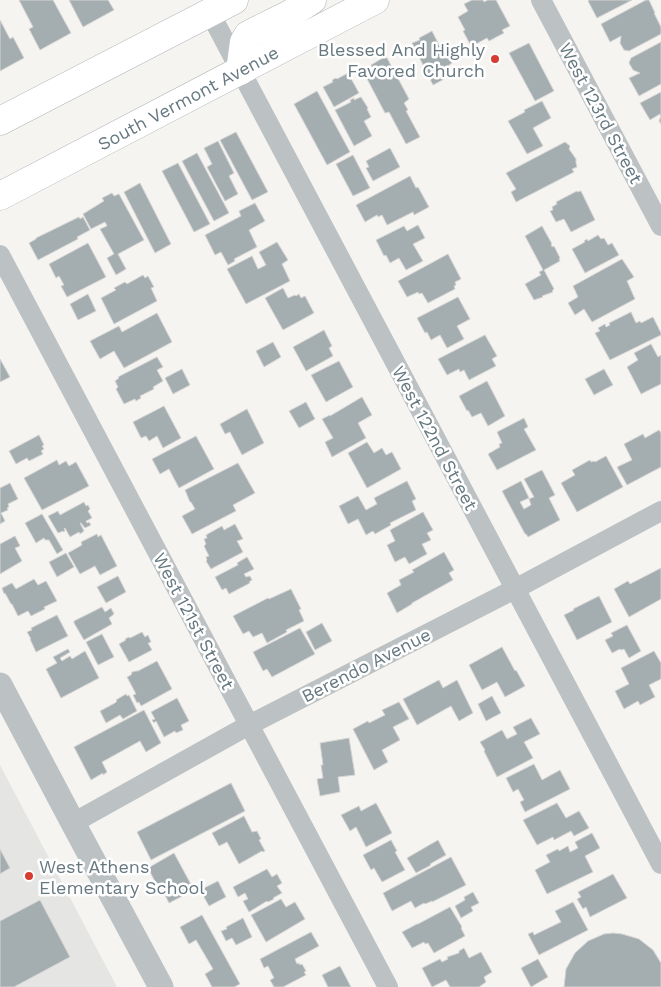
<svg xmlns="http://www.w3.org/2000/svg" width="661" height="987" font-family="'Work Sans',sans-serif">
	<style>
		.built { fill: #e5e6e4 }
		.building { fill: #a4adb0; stroke: #d6d5d4 }
		.lines { fill: none; stroke-linecap: round; stroke-linejoin: round }
		.primary-casing { stroke: #b0b5b7; stroke-width: 29 }
		.minor { stroke: #bcc1c3; stroke-width: 20 }
		.tertiary { stroke: #bcc1c3; stroke-width: 25 }
		.primary { stroke: #fff; stroke-width: 28 }
		.poi-dot { fill: #d63c2f; stroke: #fff; stroke-width: 2 }
		.labels { text-anchor: middle; dominant-baseline: central; stroke-width: 5; stroke-linejoin: round; paint-order: stroke }
		.poi-label { font-size: 18px; fill: #667880; stroke: #fff; text-anchor: end }
		.street-label { font-size: 18px; fill: #667880; stroke: #fff }
	</style>
	<rect width="100%" height="100%" fill="#f5f4f1"/>
	<!-- built -->
	<path class="built" d="M 0,765 L 117,987 L 0,987 Z"/>
	<!-- building -->
	<g class="building">
		<path d="M 19,0 L 53,0 L 71,33 L 40,50 L 29,29 L 33,27 Z"/>
		<path d="M 69,0 L 108,0 L 114,10 L 83,27 Z"/>
		<path d="M 472,0 L 483,0 L 484,2 L 488,0 L 496,0 L 510,26 L 502,30 L 504,33 L 489,41 L 487,38 L 474,45 L 473,42 L 470,44 L 463,31 L 465,30 L 458,17 L 468,11 L 464,4 Z"/>
		<path d="M 589,0 L 632,0 L 597,18 L 588,1 Z"/>
		<path d="M 646,0 L 649,0 L 655,13 L 654,13 L 661,27 L 661,34 L 629,51 L 624,50 L 620,43 L 621,37 L 621,36 L 610,42 L 601,24 Z"/>
		<path d="M 0,20 L 10,39 L 13,37 L 24,58 L 0,71 Z"/>
		<path d="M 432,31 L 444,55 L 447,54 L 452,63 L 449,65 L 454,74 L 433,85 L 412,43 L 420,40 L 419,38 Z"/>
		<path d="M 661,42 L 661,84 L 639,96 L 629,78 L 640,73 L 633,70 L 629,63 L 631,58 Z"/>
		<path d="M 529,43 L 554,91 L 535,101 L 509,53 Z"/>
		<path d="M 386,56 L 409,99 L 404,103 L 408,110 L 406,111 L 420,137 L 406,144 L 389,112 L 385,113 L 364,73 L 373,69 L 371,65 Z"/>
		<path d="M 348,73 L 359,93 L 334,107 L 323,87 L 333,82 L 332,80 L 336,78 L 337,79 Z"/>
		<path d="M 317,91 L 350,152 L 327,165 L 294,104 Z"/>
		<path d="M 661,92 L 661,124 L 659,121 L 661,116 L 660,114 L 650,120 L 640,103 Z"/>
		<path d="M 361,97 L 368,108 L 367,109 L 371,117 L 364,121 L 372,136 L 354,146 L 335,110 L 351,102 L 350,100 L 354,98 L 354,100 Z"/>
		<path d="M 542,101 L 551,118 L 533,128 L 543,146 L 527,154 L 508,121 L 525,112 L 524,110 Z"/>
		<path d="M 236,132 L 268,192 L 252,200 L 220,140 Z"/>
		<path d="M 218,141 L 234,173 L 229,176 L 238,194 L 225,201 L 207,167 L 212,164 L 204,148 Z"/>
		<path d="M 565,142 L 570,146 L 569,149 L 576,159 L 576,163 L 577,167 L 572,169 L 574,172 L 516,202 L 511,192 L 516,189 L 506,173 Z"/>
		<path d="M 390,148 L 400,167 L 373,181 L 366,168 L 369,167 L 366,161 Z"/>
		<path d="M 197,153 L 229,213 L 214,221 L 182,161 Z"/>
		<path d="M 353,155 L 370,188 L 353,196 L 336,164 Z"/>
		<path d="M 178,163 L 210,224 L 194,232 L 162,171 Z"/>
		<path d="M 410,176 L 416,188 L 418,187 L 429,207 L 414,215 L 413,212 L 387,225 L 382,215 L 378,217 L 377,215 L 365,222 L 356,205 Z"/>
		<path d="M 140,183 L 171,244 L 155,253 L 124,192 Z"/>
		<path d="M 577,191 L 577,192 L 581,191 L 595,220 L 571,232 L 564,219 L 556,222 L 550,211 L 553,210 L 552,207 L 557,204 L 556,202 Z"/>
		<path d="M 112,193 L 114,196 L 119,194 L 144,240 L 118,254 L 126,269 L 116,275 L 107,258 L 114,254 L 100,229 L 107,226 L 105,222 L 91,229 L 83,214 L 104,201 L 102,198 Z"/>
		<path d="M 255,203 L 265,221 L 249,230 L 257,247 L 234,259 L 235,261 L 228,265 L 221,252 L 215,255 L 205,235 L 241,216 L 239,211 Z"/>
		<path d="M 79,217 L 80,219 L 83,217 L 90,230 L 77,237 L 78,239 L 38,260 L 29,243 L 36,239 L 36,238 Z"/>
		<path d="M 418,225 L 425,238 L 413,244 L 423,261 L 406,270 L 399,258 L 390,263 L 386,255 L 384,256 L 376,240 L 404,226 L 407,231 Z"/>
		<path d="M 542,226 L 552,244 L 551,244 L 552,247 L 554,246 L 560,258 L 559,259 L 560,261 L 544,270 L 554,289 L 552,291 L 553,292 L 542,296 L 543,297 L 534,300 L 525,284 L 541,275 L 539,272 L 543,270 L 525,236 Z"/>
		<path d="M 598,235 L 601,239 L 604,238 L 608,245 L 612,243 L 619,255 L 585,273 L 572,249 L 585,242 L 584,241 L 587,239 L 588,241 Z"/>
		<path d="M 277,242 L 288,260 L 282,264 L 290,281 L 246,304 L 227,269 L 252,256 L 258,269 L 266,265 L 259,252 Z"/>
		<path d="M 88,243 L 106,277 L 67,297 L 61,286 L 64,285 L 59,276 L 56,278 L 49,264 Z"/>
		<path d="M 448,254 L 461,279 L 455,282 L 456,285 L 454,286 L 455,289 L 428,303 L 422,293 L 419,294 L 418,292 L 407,297 L 398,281 Z"/>
		<path d="M 622,259 L 634,277 L 627,281 L 635,299 L 592,322 L 584,309 L 575,315 L 568,303 L 578,297 L 573,286 Z"/>
		<path d="M 143,275 L 145,278 L 148,276 L 154,287 L 151,288 L 157,301 L 114,324 L 101,298 L 116,290 L 114,288 L 125,282 L 127,284 Z"/>
		<path d="M 283,288 L 288,298 L 295,295 L 296,296 L 299,294 L 301,298 L 305,296 L 314,313 L 283,330 L 265,298 Z"/>
		<path d="M 88,294 L 96,311 L 78,320 L 70,304 Z"/>
		<path d="M 458,297 L 470,319 L 457,326 L 464,339 L 447,348 L 440,335 L 431,340 L 427,332 L 425,333 L 417,318 Z"/>
		<path d="M 631,312 L 636,323 L 640,321 L 641,323 L 653,317 L 661,333 L 661,335 L 610,360 L 595,333 L 600,331 L 598,328 L 605,324 L 606,327 L 610,325 L 609,323 Z"/>
		<path d="M 157,313 L 172,342 L 124,368 L 114,351 L 100,359 L 90,341 L 119,326 L 122,332 Z"/>
		<path d="M 324,330 L 332,346 L 329,348 L 333,356 L 306,371 L 293,347 Z"/>
		<path d="M 485,335 L 497,356 L 492,359 L 496,366 L 469,380 L 464,370 L 460,372 L 459,369 L 447,375 L 438,359 Z"/>
		<path d="M 273,342 L 281,357 L 264,367 L 256,351 Z"/>
		<path d="M 651,344 L 658,357 L 661,355 L 661,384 L 641,394 L 627,367 L 638,360 L 634,353 Z"/>
		<path d="M 157,357 L 163,367 L 157,370 L 163,381 L 153,387 L 154,389 L 140,396 L 141,398 L 136,401 L 135,399 L 124,404 L 116,389 L 118,387 L 115,381 L 119,378 L 118,377 Z"/>
		<path d="M 0,359 L 10,377 L 0,382 Z"/>
		<path d="M 339,361 L 353,387 L 326,402 L 311,375 Z"/>
		<path d="M 182,369 L 190,385 L 173,394 L 165,378 Z"/>
		<path d="M 604,369 L 613,385 L 594,395 L 585,379 Z"/>
		<path d="M 487,381 L 505,416 L 488,426 L 481,413 L 472,417 L 468,410 L 467,411 L 459,396 Z"/>
		<path d="M 362,397 L 372,415 L 358,423 L 366,438 L 332,457 L 325,442 L 333,438 L 322,419 L 330,415 L 330,416 Z"/>
		<path d="M 306,402 L 315,419 L 299,428 L 289,411 Z"/>
		<path d="M 164,406 L 181,438 L 163,448 L 157,436 L 149,441 L 146,436 L 141,438 L 133,422 Z"/>
		<path d="M 247,409 L 264,443 L 242,455 L 230,432 L 225,434 L 220,424 Z"/>
		<path d="M 524,418 L 528,427 L 524,429 L 536,450 L 497,470 L 488,454 L 500,447 L 499,444 L 502,443 L 497,432 Z"/>
		<path d="M 659,430 L 661,433 L 661,467 L 627,485 L 617,467 L 632,460 L 624,444 L 643,434 L 645,438 Z"/>
		<path d="M 39,435 L 44,445 L 42,446 L 44,449 L 41,451 L 43,454 L 29,461 L 27,458 L 16,464 L 9,451 Z"/>
		<path d="M 196,436 L 214,469 L 179,488 L 169,469 L 160,474 L 152,459 Z"/>
		<path d="M 367,442 L 374,453 L 382,448 L 386,455 L 392,452 L 401,469 L 367,488 L 348,453 Z"/>
		<path d="M 606,456 L 623,487 L 577,512 L 561,483 L 575,475 L 572,470 L 590,460 L 591,462 L 594,461 L 595,462 Z"/>
		<path d="M 57,460 L 59,465 L 66,461 L 69,466 L 76,462 L 89,486 L 42,510 L 24,478 Z"/>
		<path d="M 238,463 L 255,493 L 233,505 L 236,511 L 192,534 L 182,516 L 195,509 L 191,502 L 190,502 L 185,490 Z"/>
		<path d="M 542,470 L 555,495 L 549,498 L 560,520 L 528,537 L 526,534 L 525,534 L 502,491 L 521,481 L 529,498 L 520,502 L 524,509 L 531,505 L 529,499 L 534,497 L 524,479 Z"/>
		<path d="M 407,481 L 416,499 L 412,501 L 416,510 L 390,523 L 391,525 L 375,534 L 373,531 L 366,535 L 358,519 L 348,524 L 339,506 L 358,496 L 366,510 L 377,504 L 374,498 Z"/>
		<path d="M 10,483 L 18,499 L 8,504 L 9,507 L 7,508 L 8,510 L 1,513 L 5,521 L 0,524 L 0,488 Z"/>
		<path d="M 84,502 L 86,506 L 88,505 L 90,509 L 88,511 L 92,518 L 86,521 L 87,523 L 89,522 L 91,525 L 85,528 L 81,523 L 80,523 L 84,531 L 80,534 L 79,532 L 70,537 L 65,528 L 64,529 L 65,531 L 63,532 L 63,531 L 58,533 L 48,516 L 58,511 L 60,515 Z"/>
		<path d="M 423,512 L 433,530 L 427,533 L 431,540 L 422,544 L 427,554 L 409,564 L 405,557 L 395,562 L 387,545 L 395,541 L 390,530 Z"/>
		<path d="M 42,514 L 63,550 L 57,554 L 49,540 L 45,540 L 44,538 L 36,543 L 25,523 Z"/>
		<path d="M 235,524 L 243,539 L 237,541 L 243,552 L 211,569 L 206,561 L 207,560 L 206,557 L 209,556 L 204,546 L 206,544 L 204,539 L 207,538 L 206,535 L 222,526 L 224,530 Z"/>
		<path d="M 97,534 L 98,537 L 101,535 L 117,566 L 100,575 L 95,566 L 80,574 L 68,553 L 82,545 L 81,542 Z"/>
		<path d="M 15,536 L 20,546 L 15,548 L 22,561 L 0,574 L 0,544 Z"/>
		<path d="M 444,552 L 454,570 L 449,573 L 453,580 L 412,603 L 412,604 L 397,613 L 387,593 L 401,585 L 399,580 L 414,572 L 412,570 Z"/>
		<path d="M 66,553 L 74,567 L 57,577 L 49,562 Z"/>
		<path d="M 247,557 L 254,569 L 244,574 L 246,577 L 250,576 L 252,580 L 249,582 L 250,583 L 229,594 L 226,588 L 222,590 L 215,577 L 238,565 L 237,563 Z"/>
		<path d="M 661,568 L 661,599 L 629,617 L 614,589 L 628,581 L 630,584 Z"/>
		<path d="M 118,576 L 126,592 L 106,603 L 97,587 Z"/>
		<path d="M 34,579 L 38,585 L 46,581 L 57,601 L 44,607 L 45,609 L 31,616 L 28,611 L 18,616 L 12,604 L 11,604 L 5,593 L 4,594 L 2,588 L 12,583 L 16,589 Z"/>
		<path d="M 291,589 L 301,609 L 299,610 L 304,621 L 286,630 L 287,632 L 267,643 L 262,633 L 253,637 L 249,631 L 243,634 L 233,616 L 268,598 L 269,599 Z"/>
		<path d="M 599,596 L 612,622 L 577,640 L 564,615 L 574,610 L 573,609 Z"/>
		<path d="M 102,607 L 105,612 L 111,608 L 114,614 L 109,618 L 112,624 L 84,640 L 74,623 L 74,621 Z"/>
		<path d="M 57,615 L 68,636 L 36,652 L 30,639 L 31,639 L 27,632 L 32,630 L 31,628 Z"/>
		<path d="M 322,623 L 332,641 L 315,650 L 306,632 Z"/>
		<path d="M 627,625 L 641,651 L 629,658 L 624,649 L 621,650 L 620,649 L 612,653 L 605,640 L 613,636 L 611,633 Z"/>
		<path d="M 300,628 L 315,654 L 272,677 L 267,669 L 263,671 L 253,652 Z"/>
		<path d="M 142,632 L 145,637 L 148,635 L 151,642 L 148,643 L 152,650 L 129,662 L 119,644 L 126,640 L 125,639 L 129,637 L 130,638 Z"/>
		<path d="M 102,634 L 114,657 L 98,665 L 86,642 Z"/>
		<path d="M 502,647 L 515,671 L 516,670 L 525,686 L 505,697 L 497,682 L 482,690 L 469,665 Z"/>
		<path d="M 68,649 L 70,652 L 60,658 L 62,661 L 70,656 L 72,659 L 85,651 L 99,678 L 61,698 L 46,669 L 57,663 L 53,657 Z"/>
		<path d="M 654,651 L 661,663 L 661,679 L 649,685 L 655,697 L 640,705 L 638,701 L 624,709 L 615,691 L 629,684 L 621,668 Z"/>
		<path d="M 157,661 L 172,689 L 141,706 L 139,702 L 137,703 L 133,695 L 136,694 L 127,677 L 131,675 L 132,672 L 136,671 L 138,671 Z"/>
		<path d="M 439,680 L 443,688 L 457,680 L 473,713 L 459,721 L 451,706 L 417,725 L 403,699 Z"/>
		<path d="M 126,694 L 127,696 L 129,695 L 137,711 L 123,719 L 120,715 L 106,723 L 100,711 L 115,703 L 117,701 L 116,700 Z"/>
		<path d="M 492,696 L 501,713 L 486,721 L 478,704 Z"/>
		<path d="M 177,698 L 189,721 L 181,725 L 183,730 L 176,733 L 175,731 L 164,737 L 156,721 L 154,723 L 152,720 L 155,719 L 151,712 Z"/>
		<path d="M 399,702 L 409,719 L 393,727 L 400,740 L 382,750 L 388,762 L 374,770 L 353,729 L 368,721 L 369,723 L 385,715 L 382,710 Z"/>
		<path d="M 144,710 L 161,743 L 146,752 L 140,741 L 102,762 L 107,772 L 103,775 L 103,773 L 91,780 L 74,747 Z"/>
		<path d="M 531,718 L 540,734 L 524,742 L 533,758 L 497,777 L 484,751 L 485,750 L 480,742 L 502,730 L 507,739 L 517,734 L 513,727 Z"/>
		<path d="M 349,738 L 355,775 L 338,777 L 340,792 L 320,796 L 317,779 L 323,778 L 321,765 L 323,765 L 320,743 Z"/>
		<path d="M 534,764 L 542,780 L 560,770 L 570,789 L 525,812 L 520,802 L 524,800 L 518,789 L 513,792 L 506,778 Z"/>
		<path d="M 231,783 L 245,811 L 151,860 L 137,832 Z"/>
		<path d="M 376,803 L 392,833 L 366,847 L 356,827 L 350,831 L 341,815 L 359,806 L 361,811 Z"/>
		<path d="M 557,803 L 566,818 L 579,811 L 589,828 L 574,836 L 571,831 L 554,840 L 553,837 L 537,845 L 523,820 Z"/>
		<path d="M 244,816 L 252,832 L 257,831 L 261,839 L 259,840 L 265,851 L 263,852 L 262,851 L 239,864 L 227,842 L 219,846 L 212,833 Z"/>
		<path d="M 592,833 L 600,848 L 585,856 L 593,872 L 547,894 L 535,870 L 550,862 L 546,855 L 558,849 L 559,851 L 568,846 L 570,852 L 578,848 L 575,842 Z"/>
		<path d="M 391,840 L 397,851 L 395,852 L 405,870 L 382,882 L 374,868 L 371,870 L 363,855 Z"/>
		<path d="M 438,840 L 446,855 L 430,864 L 431,865 L 416,873 L 407,858 Z"/>
		<path d="M 0,849 L 10,868 L 0,874 Z"/>
		<path d="M 174,853 L 194,890 L 169,903 L 161,887 L 159,889 L 148,868 Z"/>
		<path d="M 451,857 L 466,885 L 432,902 L 432,901 L 425,904 L 424,903 L 415,908 L 411,901 L 392,911 L 383,893 Z"/>
		<path d="M 267,869 L 272,877 L 277,874 L 282,883 L 277,886 L 282,893 L 273,898 L 274,899 L 268,902 L 267,901 L 249,912 L 243,901 L 248,899 L 245,893 L 238,897 L 233,887 Z"/>
		<path d="M 613,874 L 627,898 L 590,917 L 586,907 L 583,909 L 577,899 L 581,897 L 578,892 Z"/>
		<path d="M 218,881 L 226,897 L 209,906 L 200,890 Z"/>
		<path d="M 473,892 L 479,903 L 471,907 L 473,911 L 461,918 L 455,906 L 465,900 L 464,897 Z"/>
		<path d="M 281,899 L 286,907 L 295,902 L 305,919 L 266,942 L 251,915 Z"/>
		<path d="M 40,900 L 70,957 L 14,987 L 0,987 L 0,921 Z"/>
		<path d="M 573,902 L 588,930 L 539,955 L 528,934 L 533,932 L 534,935 L 561,922 L 555,911 Z"/>
		<path d="M 450,907 L 462,927 L 461,928 L 465,936 L 434,953 L 428,943 L 425,944 L 424,942 L 412,948 L 402,932 L 417,924 L 418,924 Z"/>
		<path d="M 202,915 L 240,984 L 234,987 L 212,987 L 205,974 L 213,969 L 196,940 L 189,944 L 180,927 Z"/>
		<path d="M 243,918 L 252,937 L 236,945 L 232,938 L 226,941 L 221,931 L 227,929 L 226,927 Z"/>
		<path d="M 311,932 L 319,946 L 295,959 L 297,964 L 299,963 L 300,965 L 302,964 L 306,971 L 304,972 L 306,975 L 283,987 L 274,987 L 270,980 L 274,978 L 268,966 L 264,968 L 260,959 Z"/>
		<path d="M 613,933 L 622,934 L 639,939 L 653,950 L 661,963 L 661,987 L 564,987 L 566,969 L 575,953 L 588,941 L 604,934 Z"/>
		<path d="M 464,948 L 469,958 L 481,952 L 492,972 L 484,977 L 486,982 L 479,987 L 450,987 L 446,980 L 432,987 L 422,968 L 440,959 L 442,962 L 448,959 L 447,957 L 459,953 L 459,951 Z"/>
		<path d="M 538,959 L 548,977 L 531,987 L 521,968 Z"/>
		<path d="M 340,966 L 351,987 L 328,987 L 322,975 Z"/>
	</g>
	<g class="lines">
		<!-- primary casing -->
		<g class="primary-casing">
			<g id="primary">
				<path d="M 240,71 L 244,42 L 248,35 L 290,14 L 312,0"/>
				<path d="M 0,121 L 234,0"/>
				<path d="M 0,196 L 375,0"/>
			</g>
		</g>
		<!-- minor -->
		<g class="minor">
			<path d="M 541,0 L 661,226"/>
			<path d="M 210,13 L 661,864"/>
			<path d="M 0,255 L 388,987"/>
			<path d="M 73,823 L 249,725 L 515,589 L 661,511"/>
		</g>
		<!-- tertiary -->
		<path class="tertiary" d="M 0,685 L 73,823 L 161,987"/>
		<!-- primary -->
		<use href="#primary" class="primary"/>
	</g>
	<!-- markers -->
	<g class="poi-dot">
		<circle cx="495" cy="59" r="5"/>
		<circle cx="29" cy="876" r="5"/>
	</g>
	<g class="labels">
		<!-- poi labels -->
		<g class="poi-label">
			<text x="485" y="49">Blessed And Highly<tspan x="485" dy="21">Favored Church</tspan></text>
			<text x="39" y="866" text-anchor="start">West Athens<tspan x="39" dy="21">Elementary School</tspan></text>
		</g>
		<!-- street labels -->
		<g class="street-label">
			<text transform="translate(188 98) rotate(-28)">South Vermont Avenue</text>
			<text transform="translate(601 113) rotate(62)">West 123rd Street</text>
			<text transform="translate(435 438) rotate(62)">West 122nd Street</text>
			<text transform="translate(194 621) rotate(62)">West 121st Street</text>
			<text transform="translate(366 665) rotate(-27)">Berendo Avenue</text>
		</g>
	</g>
</svg>
